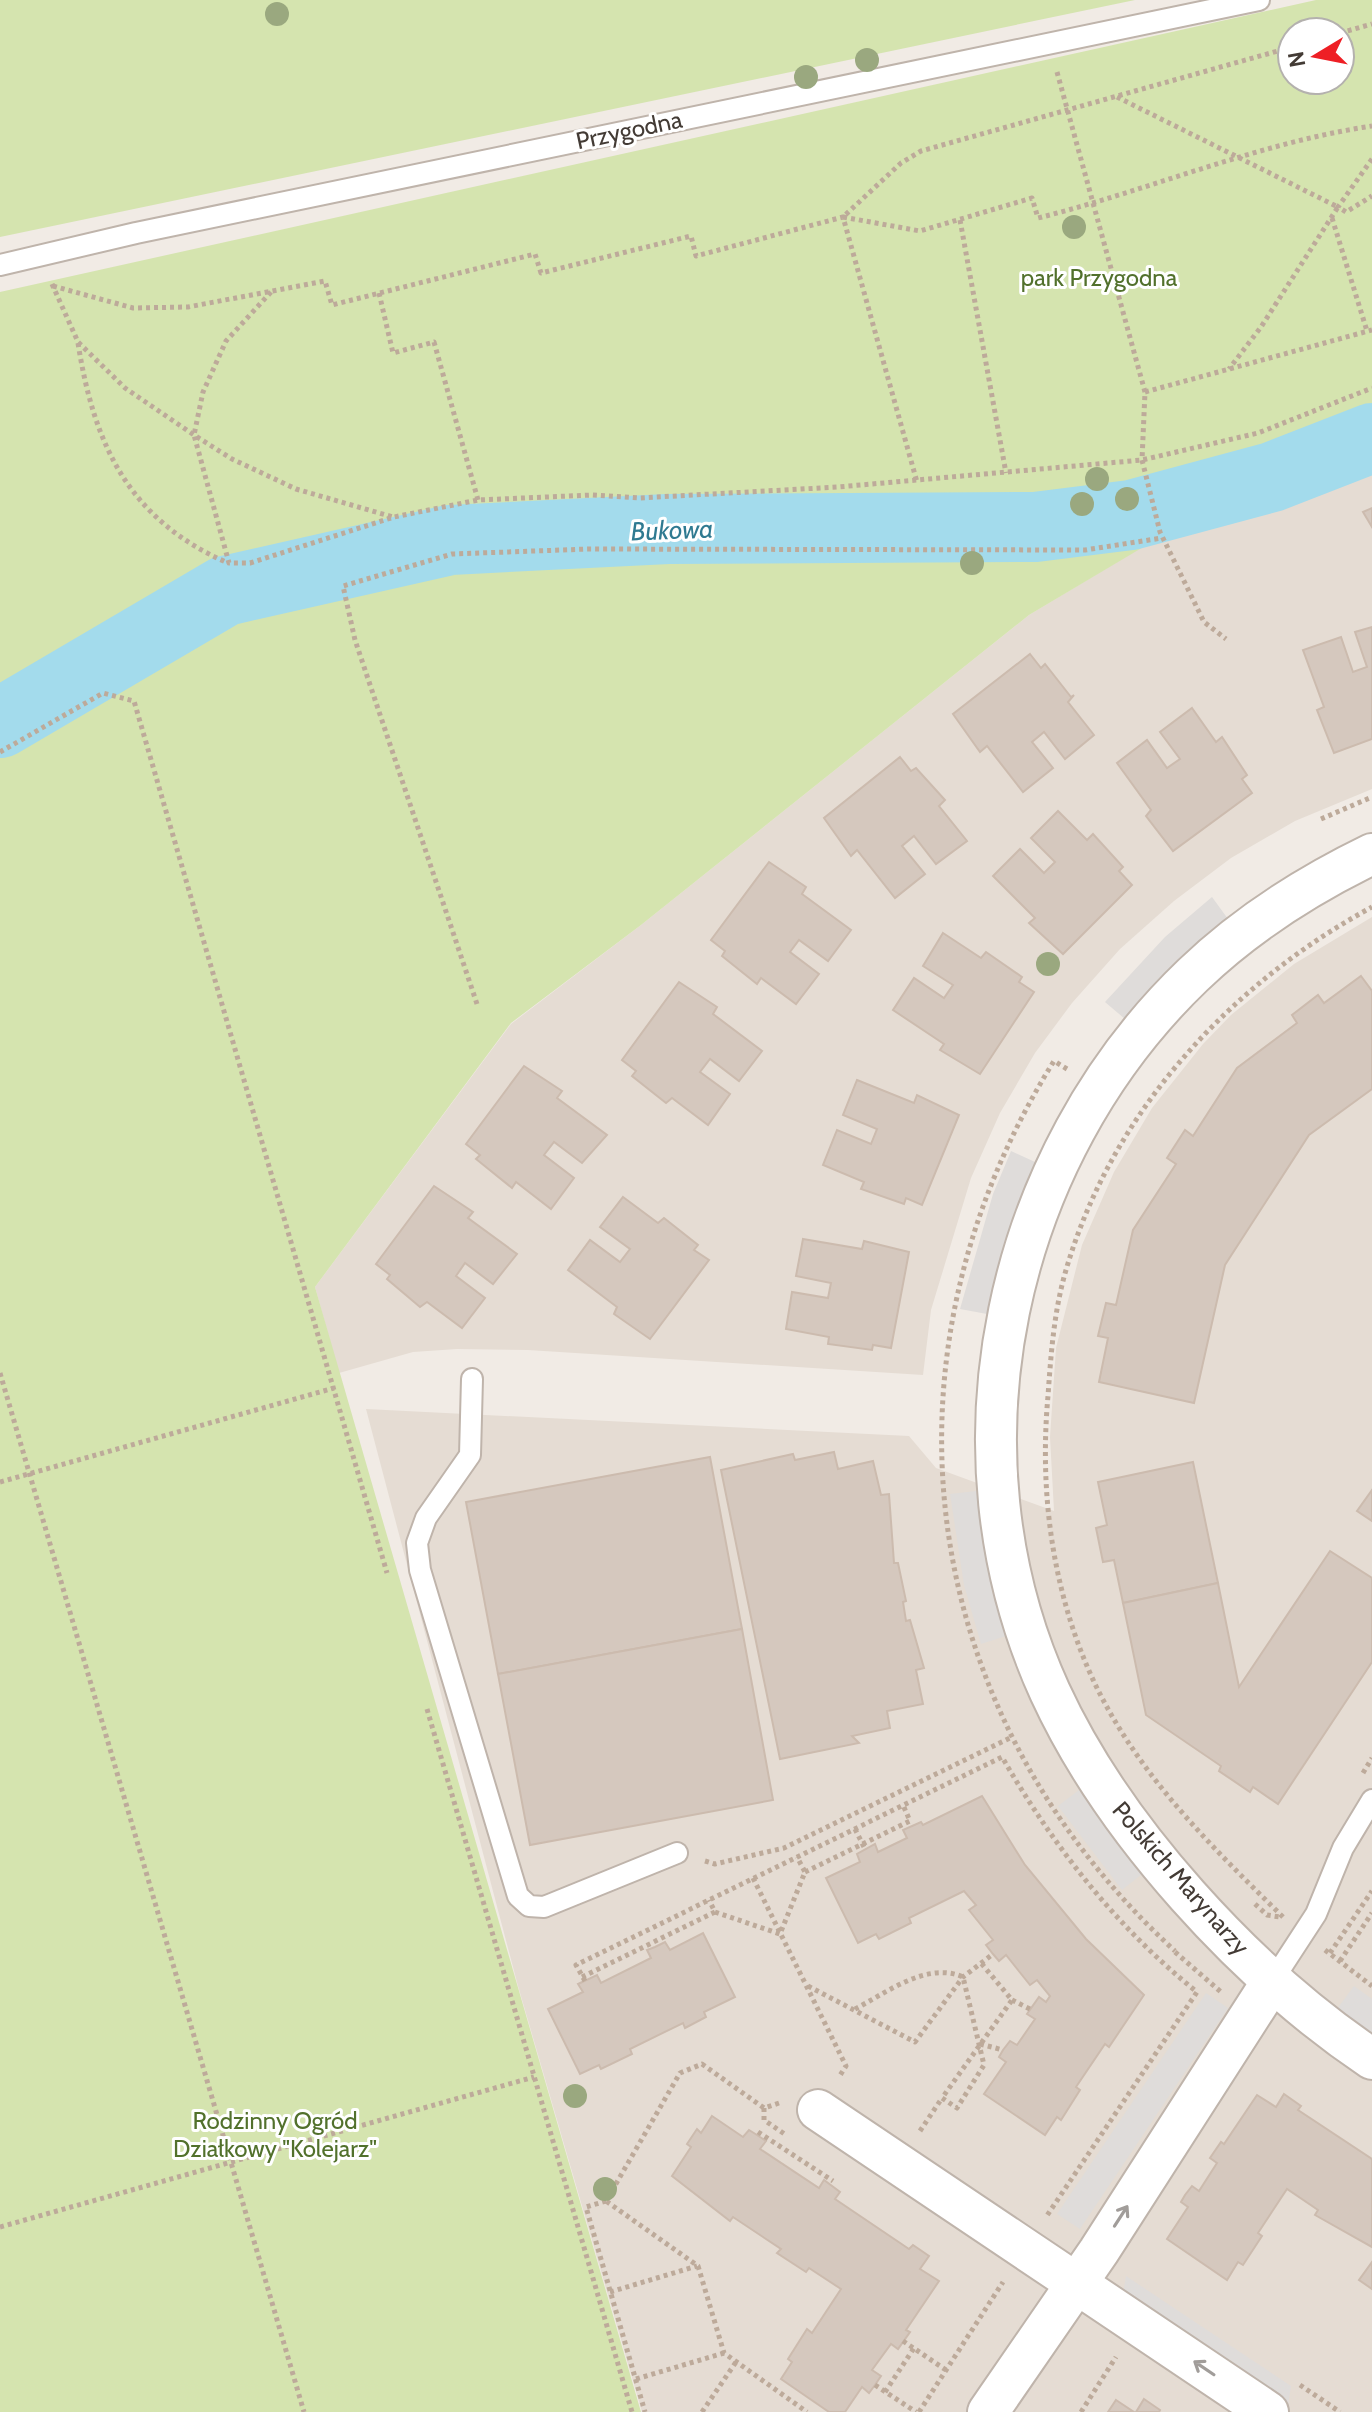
<svg xmlns="http://www.w3.org/2000/svg" width="1372" height="2412" font-family="Cabin,sans-serif">
	<style>
		.residential { fill: #e5dcd3 }
		.green { fill: #d5e4af; fill-rule: evenodd }
		.parking { fill: #dfdcda }
		.lines { fill: none; stroke-linecap: round; stroke-linejoin: round }
		.river { stroke: #a3dbec; stroke-width: 70 }
		.building { fill: #d5c8be; stroke: #ccbbae; stroke-width: 2 }
		.service-casing { stroke: #bfb4ab; stroke-width: 24 }
		.minor-casing { stroke: #bfb4ab; stroke-width: 44 }
		.path { stroke: #bdaa9a; stroke-width: 5; stroke-dasharray: 4 4; stroke-linecap: butt }
		.service { stroke: #fff; stroke-width: 20 }
		.minor { stroke: #fff; stroke-width: 40 }
		.tree { fill: #9aa87f }
		.oneway { stroke: #a19d9a }
		.labels { text-anchor: middle; dominant-baseline: central; stroke-width: 6; stroke-linejoin: round; paint-order: stroke }
		.street-label { font-size: 24px; fill: #433b35; stroke: #fff }
		.park-label { font-size: 24px; fill: #52712c; stroke: #fff }
		.water-label { font-size: 26px; font-style: italic; fill: #2f7a91; stroke: #fff }
	</style>
	<rect width="100%" height="100%" fill="#f1ebe5"/>
	<!-- residential -->
	<g class="residential">
		<path d="M 1372,450 L 1372,789 L 1295,821 L 1231,858 L 1174,901 L 1120,949 L 1072,1003 L 1035,1053 L 1000,1113 L 971,1178 L 931,1310 L 923,1375 L 528,1350 L 457,1349 L 413,1352 L 339,1373 L 315,1287 L 511,1024 L 641,925 L 1029,615 L 1222,499 L 1317,475 Z"/>
		<path d="M 1372,917 L 1372,2412 L 642,2412 L 518,1986 L 366,1409 L 909,1436 L 936,1468 L 1054,1511 L 1050,1437 L 1056,1348 L 1082,1245 L 1114,1172 L 1152,1108 L 1203,1044 L 1231,1015 L 1294,964 Z"/>
	</g>
	<!-- green -->
	<g class="green">
		<path d="M 0,0 L 1135,0 L 0,237 Z"/>
		<path d="M 1316,0 L 1372,0 L 1372,419 L 1226,478 L 1122,503 L 1145,546 L 1029,615 L 641,925 L 511,1023 L 315,1287 L 641,2412 L 0,2412 L 0,292 ZM 1292,32 L 1340,32 L 1340,80 L 1292,80 Z"/>
	</g>
	<!-- parking -->
	<g class="parking">
		<path d="M 1212,897 L 1228,919 L 1183,956 L 1125,1019 L 1105,1002 L 1165,937 Z"/>
		<path d="M 1011,1151 L 1035,1162 L 1002,1253 L 987,1314 L 960,1309 L 993,1194 Z"/>
		<path d="M 976,1491 L 990,1579 L 1006,1636 L 981,1644 L 964,1585 L 950,1494 Z"/>
		<path d="M 1079,1790 L 1142,1874 L 1122,1890 L 1058,1806 Z"/>
		<path d="M 1354,1986 L 1372,1999 L 1372,2035 L 1337,2009 Z"/>
		<path d="M 1206,1993 L 1228,2008 L 1080,2229 L 1057,2214 Z"/>
		<path d="M 1126,2276 L 1291,2386 L 1287,2412 L 1121,2305 Z"/>
	</g>
	<g class="lines">
		<!-- river -->
		<path class="river" d="M 0,723 L 225,591 L 450,540 L 668,529 L 1035,527 L 1131,515 L 1272,477 L 1372,438"/>
	</g>
	<!-- building -->
	<g class="building">
		<path d="M 1372,508 L 1372,527 L 1363,512 Z"/>
		<path d="M 1372,627 L 1372,739 L 1334,753 L 1317,710 L 1324,707 L 1303,650 L 1341,637 L 1353,672 L 1367,667 L 1355,632 Z"/>
		<path d="M 1030,654 L 1041,668 L 1045,664 L 1071,697 L 1074,695 L 1068,702 L 1094,735 L 1065,759 L 1044,732 L 1032,742 L 1053,768 L 1023,792 L 987,746 L 980,752 L 953,714 Z"/>
		<path d="M 1192,708 L 1216,742 L 1222,737 L 1247,775 L 1242,779 L 1252,793 L 1173,851 L 1146,816 L 1151,810 L 1117,763 L 1147,740 L 1167,768 L 1180,759 L 1160,732 Z"/>
		<path d="M 900,757 L 911,771 L 916,768 L 945,800 L 939,806 L 967,841 L 936,864 L 914,836 L 902,846 L 925,874 L 895,898 L 857,850 L 851,856 L 824,818 Z"/>
		<path d="M 1058,811 L 1087,840 L 1093,834 L 1123,867 L 1119,871 L 1132,885 L 1063,954 L 1029,923 L 1035,918 L 993,876 L 1020,849 L 1044,873 L 1055,862 L 1031,838 Z"/>
		<path d="M 769,862 L 806,887 L 802,894 L 851,930 L 828,961 L 799,940 L 790,952 L 819,974 L 796,1004 L 761,978 L 757,984 L 722,956 L 725,951 L 711,940 Z"/>
		<path d="M 943,933 L 981,958 L 986,952 L 1022,977 L 1019,982 L 1034,992 L 980,1074 L 940,1050 L 944,1044 L 893,1010 L 914,978 L 944,998 L 953,985 L 923,966 Z"/>
		<path d="M 1361,976 L 1372,991 L 1372,1089 L 1309,1135 L 1225,1265 L 1194,1403 L 1099,1382 L 1108,1338 L 1098,1336 L 1106,1303 L 1116,1305 L 1133,1230 L 1176,1164 L 1167,1158 L 1185,1130 L 1193,1136 L 1237,1068 L 1297,1023 L 1292,1015 L 1318,995 L 1324,1003 Z"/>
		<path d="M 679,982 L 717,1007 L 713,1014 L 762,1051 L 739,1081 L 710,1059 L 700,1072 L 730,1094 L 708,1125 L 672,1098 L 666,1103 L 632,1076 L 636,1071 L 622,1060 Z"/>
		<path d="M 524,1066 L 562,1091 L 557,1098 L 607,1135 L 582,1163 L 554,1142 L 544,1155 L 574,1178 L 551,1209 L 516,1182 L 512,1188 L 476,1159 L 480,1155 L 466,1144 Z"/>
		<path d="M 857,1080 L 914,1103 L 917,1095 L 959,1115 L 922,1205 L 906,1198 L 904,1204 L 861,1189 L 864,1182 L 823,1165 L 837,1130 L 871,1144 L 877,1129 L 843,1115 Z"/>
		<path d="M 434,1186 L 473,1212 L 468,1218 L 517,1254 L 493,1284 L 465,1263 L 456,1276 L 485,1298 L 462,1328 L 427,1302 L 420,1307 L 387,1279 L 390,1275 L 376,1264 Z"/>
		<path d="M 623,1197 L 658,1223 L 664,1218 L 698,1245 L 694,1250 L 709,1260 L 650,1339 L 614,1314 L 617,1307 L 568,1270 L 590,1240 L 620,1262 L 630,1249 L 600,1227 Z"/>
		<path d="M 803,1239 L 862,1249 L 864,1241 L 909,1252 L 891,1348 L 873,1345 L 872,1350 L 828,1344 L 829,1337 L 786,1329 L 792,1292 L 828,1298 L 831,1283 L 796,1276 Z"/>
		<path d="M 834,1452 L 838,1469 L 873,1461 L 881,1495 L 889,1494 L 894,1563 L 898,1563 L 906,1601 L 903,1602 L 906,1621 L 910,1620 L 924,1668 L 916,1670 L 923,1704 L 887,1711 L 890,1728 L 852,1736 L 859,1743 L 780,1759 L 721,1470 L 793,1454 L 795,1460 Z"/>
		<path d="M 710,1457 L 742,1629 L 498,1674 L 466,1502 Z"/>
		<path d="M 1193,1462 L 1218,1583 L 1123,1603 L 1114,1560 L 1103,1562 L 1096,1528 L 1107,1525 L 1098,1482 Z"/>
		<path d="M 1372,1490 L 1372,1521 L 1357,1511 Z"/>
		<path d="M 1330,1551 L 1372,1578 L 1372,1662 L 1278,1804 L 1253,1787 L 1250,1792 L 1219,1771 L 1221,1766 L 1146,1715 L 1123,1603 L 1218,1583 L 1239,1687 Z"/>
		<path d="M 742,1629 L 773,1800 L 530,1845 L 498,1674 Z"/>
		<path d="M 982,1796 L 1025,1865 L 1086,1939 L 1144,1995 L 1109,2047 L 1105,2044 L 1076,2087 L 1080,2090 L 1061,2120 L 1057,2117 L 1045,2135 L 984,2094 L 1006,2062 L 999,2057 L 1003,2050 L 1010,2041 L 1017,2045 L 1035,2019 L 1027,2014 L 1039,1997 L 1046,2002 L 1050,1996 L 1037,1980 L 1030,1985 L 1006,1955 L 999,1961 L 993,1954 L 986,1945 L 993,1940 L 969,1910 L 976,1905 L 964,1891 L 909,1918 L 911,1923 L 879,1939 L 876,1934 L 858,1943 L 826,1878 L 860,1862 L 857,1854 L 875,1844 L 878,1852 L 907,1838 L 903,1830 L 921,1822 L 923,1825 Z"/>
		<path d="M 703,1933 L 735,1997 L 704,2012 L 706,2017 L 685,2028 L 683,2023 L 630,2049 L 632,2054 L 601,2069 L 599,2065 L 580,2074 L 548,2009 L 583,1992 L 578,1984 L 597,1975 L 601,1983 L 651,1958 L 647,1950 L 655,1947 L 665,1942 L 670,1950 Z"/>
		<path d="M 1284,2094 L 1301,2106 L 1298,2110 L 1372,2159 L 1372,2247 L 1315,2215 L 1318,2210 L 1287,2189 L 1258,2233 L 1262,2236 L 1243,2265 L 1238,2262 L 1227,2280 L 1167,2239 L 1188,2207 L 1181,2202 L 1185,2195 L 1192,2186 L 1199,2191 L 1217,2163 L 1210,2158 L 1221,2142 L 1224,2144 L 1257,2095 L 1276,2107 Z"/>
		<path d="M 712,2116 L 743,2137 L 749,2130 L 757,2135 L 766,2141 L 760,2149 L 819,2188 L 824,2180 L 840,2192 L 835,2199 L 909,2249 L 913,2245 L 929,2256 L 920,2269 L 939,2281 L 906,2330 L 910,2332 L 898,2349 L 891,2344 L 872,2370 L 881,2376 L 875,2385 L 869,2393 L 862,2387 L 845,2412 L 829,2412 L 781,2379 L 792,2362 L 788,2359 L 807,2329 L 812,2333 L 841,2289 L 809,2268 L 806,2272 L 777,2253 L 781,2249 L 733,2217 L 730,2221 L 672,2176 L 691,2147 L 687,2144 L 697,2129 L 701,2133 Z"/>
		<path d="M 1372,2262 L 1372,2289 L 1359,2280 Z"/>
		<path d="M 1144,2399 L 1160,2410 L 1159,2412 L 1136,2412 Z"/>
		<path d="M 1116,2400 L 1134,2412 L 1108,2412 Z"/>
	</g>
	<g class="lines">
		<!-- service casing -->
		<g class="service-casing">
			<g id="service">
				<path d="M 0,265 L 136,233 L 1259,0"/>
				<path d="M 472,1379 L 470,1455 L 426,1518 L 417,1543 L 420,1570 L 518,1896 L 529,1906 L 544,1907 L 677,1853"/>
				<path d="M 1273,1980 L 1316,1914 L 1343,1848 L 1372,1800"/>
			</g>
		</g>
		<!-- minor casing -->
		<g class="minor-casing">
			<g id="minor">
				<path d="M 1372,854 C 1308,885 1245,925 1193,975 C 1003,1157 940,1451 1050,1692 C 1114,1831 1246,1974 1372,2059"/>
				<path d="M 818,2110 L 1268,2412"/>
				<path d="M 988,2412 L 1099,2251 L 1273,1980"/>
			</g>
		</g>
		<!-- path -->
		<g class="path">
			<path d="M 1340,33 L 1372,24"/>
			<path d="M 1292,47 L 921,151 L 901,163 L 843,217 L 920,231 L 1032,198 L 1038,218 C 1150,190 1258,143 1372,126"/>
			<path d="M 1057,72 L 1145,392 L 1142,460 L 1160,532 L 1204,622 L 1226,639"/>
			<path d="M 1117,97 L 1338,207 L 1261,327 L 1229,369"/>
			<path d="M 1372,159 L 1338,207 L 1346,212 L 1372,196"/>
			<path d="M 1332,218 L 1367,331"/>
			<path d="M 960,220 L 1006,473"/>
			<path d="M 52,284 L 78,342 L 125,388 L 194,435 L 232,459 L 296,489 L 393,517"/>
			<path d="M 53,286 L 133,308 L 188,307 L 325,281 L 332,305 L 535,254 L 541,273 L 691,236 L 696,256 L 843,217 L 917,482"/>
			<path d="M 271,292 L 226,341 L 203,392 L 194,435 L 229,563 L 250,563 L 394,517 L 478,500 L 592,495 L 639,498 L 838,487 L 1142,460 L 1258,433 L 1372,388"/>
			<path d="M 379,293 L 393,353 L 434,342 L 478,500"/>
			<path d="M 78,343 C 94,445 129,520 228,563"/>
			<path d="M 1145,392 L 1372,330"/>
			<path d="M 0,752 L 103,693 L 134,701 L 387,1573"/>
			<path d="M 1321,819 L 1372,797"/>
			<path d="M 477,1004 L 355,640 L 343,586 L 452,554 L 589,549 L 1085,550 L 1162,538"/>
			<path d="M 1067,1069 L 1054,1061 C 868,1359 916,1713 1175,1951"/>
			<path d="M 0,1373 L 304,2412"/>
			<path d="M 0,1482 L 334,1388"/>
			<path d="M 427,1709 L 632,2412"/>
			<path d="M 1363,1773 L 1372,1758"/>
			<path d="M 855,1829 L 865,1849"/>
			<path d="M 705,1861 L 715,1864 L 784,1848 L 1012,1737"/>
			<path d="M 805,1872 L 910,1821 L 903,1805"/>
			<path d="M 753,1878 L 846,2066 L 839,2077"/>
			<path d="M 1255,1904 L 1267,1915 L 1280,1917"/>
			<path d="M 715,1912 L 780,1934 L 805,1872 L 797,1857"/>
			<path d="M 1283,1917 C 1211,1846 1141,1778 1096,1686 C 1053,1596 1039,1495 1048,1396 C 1051,1353 1054,1311 1066,1270 C 1112,1112 1230,984 1372,907"/>
			<path d="M 1325,1950 L 1372,1986"/>
			<path d="M 1175,1952 L 1221,1992"/>
			<path d="M 1330,1953 L 1372,1891"/>
			<path d="M 1340,1961 L 1372,1913"/>
			<path d="M 582,1977 L 715,1912 L 709,1900"/>
			<path d="M 585,1981 L 576,1965 L 1002,1757 C 1054,1847 1116,1927 1197,1992 L 1046,2217"/>
			<path d="M 808,1986 L 915,2042 L 963,1977 L 993,1954"/>
			<path d="M 1012,2000 L 1030,2009"/>
			<path d="M 855,2009 C 886,1993 927,1961 963,1977 L 984,2065 L 957,2108 L 942,2098 L 1012,2000 L 981,1963"/>
			<path d="M 980,2044 L 1003,2050"/>
			<path d="M 779,2103 L 764,2108 L 702,2064 L 680,2073 L 606,2201 L 698,2266 L 724,2353 L 807,2412"/>
			<path d="M 764,2108 L 764,2120 L 786,2135"/>
			<path d="M 920,2131 L 942,2098"/>
			<path d="M 758,2132 L 833,2181"/>
			<path d="M 606,2201 L 586,2207 L 645,2412"/>
			<path d="M 0,2227 L 534,2077"/>
			<path d="M 610,2292 L 697,2266"/>
			<path d="M 903,2341 L 946,2370"/>
			<path d="M 636,2379 L 724,2353"/>
			<path d="M 875,2385 L 916,2412"/>
			<path d="M 1300,2385 L 1340,2412"/>
			<path d="M 885,2392 L 914,2348"/>
			<path d="M 702,2412 L 736,2362"/>
			<path d="M 919,2412 L 1003,2282"/>
			<path d="M 1081,2412 L 1116,2357"/>
		</g>
		<!-- service -->
		<use href="#service" class="service"/>
		<!-- minor -->
		<use href="#minor" class="minor"/>
	</g>
	<!-- trees -->
	<g class="tree">
		<circle cx="277" cy="14" r="12"/>
		<circle cx="867" cy="60" r="12"/>
		<circle cx="806" cy="77" r="12"/>
		<circle cx="1074" cy="227" r="12"/>
		<circle cx="1097" cy="479" r="12"/>
		<circle cx="1127" cy="499" r="12"/>
		<circle cx="1082" cy="504" r="12"/>
		<circle cx="972" cy="563" r="12"/>
		<circle cx="1048" cy="964" r="12"/>
		<circle cx="575" cy="2096" r="12"/>
		<circle cx="605" cy="2189" r="12"/>
	</g>
	<!-- one-way arrows -->
	<defs><path id="oneway-shaft" d="M-6 0H5M1.5-3L5.5 0L1.5 3" fill="none" stroke-width="1.6" stroke-linecap="round" stroke-linejoin="round" transform="scale(2)"/></defs>
	<g class="oneway">
		<use href="#oneway-shaft" transform="translate(1121 2216) rotate(-57)"/>
		<use href="#oneway-shaft" transform="translate(1204 2368) rotate(-146)"/>
	</g>
	<g class="labels">
		<!-- street labels -->
		<g class="street-label">
			<text transform="translate(629 130) rotate(-12)">Przygodna</text>
			<text transform="translate(1181 1878) rotate(49)">Polskich Marynarzy</text>
		</g>
		<!-- park labels -->
		<g class="park-label">
			<text x="1099" y="277">park Przygodna</text>
			<text x="275" y="2120">Rodzinny Ogród<tspan x="275" dy="28">Działkowy "Kolejarz"</tspan></text>
		</g>
		<!-- water labels -->
		<g class="water-label">
			<text transform="translate(672 530) rotate(-2)">Bukowa</text>
		</g>
	</g>
	<!-- north arrow -->
	<g transform="translate(1316 56) rotate(260)"><circle r="38" fill="#ffffff" stroke="#b4b1ae" stroke-width="2"/>
	<path d="M0-6L14 30L0 20L-14 30Z" fill="#ee1f25"/>
	<text y="-12" font-size="22" font-weight="bold" text-anchor="middle" fill="#433b35">N</text>
	</g>
</svg>
